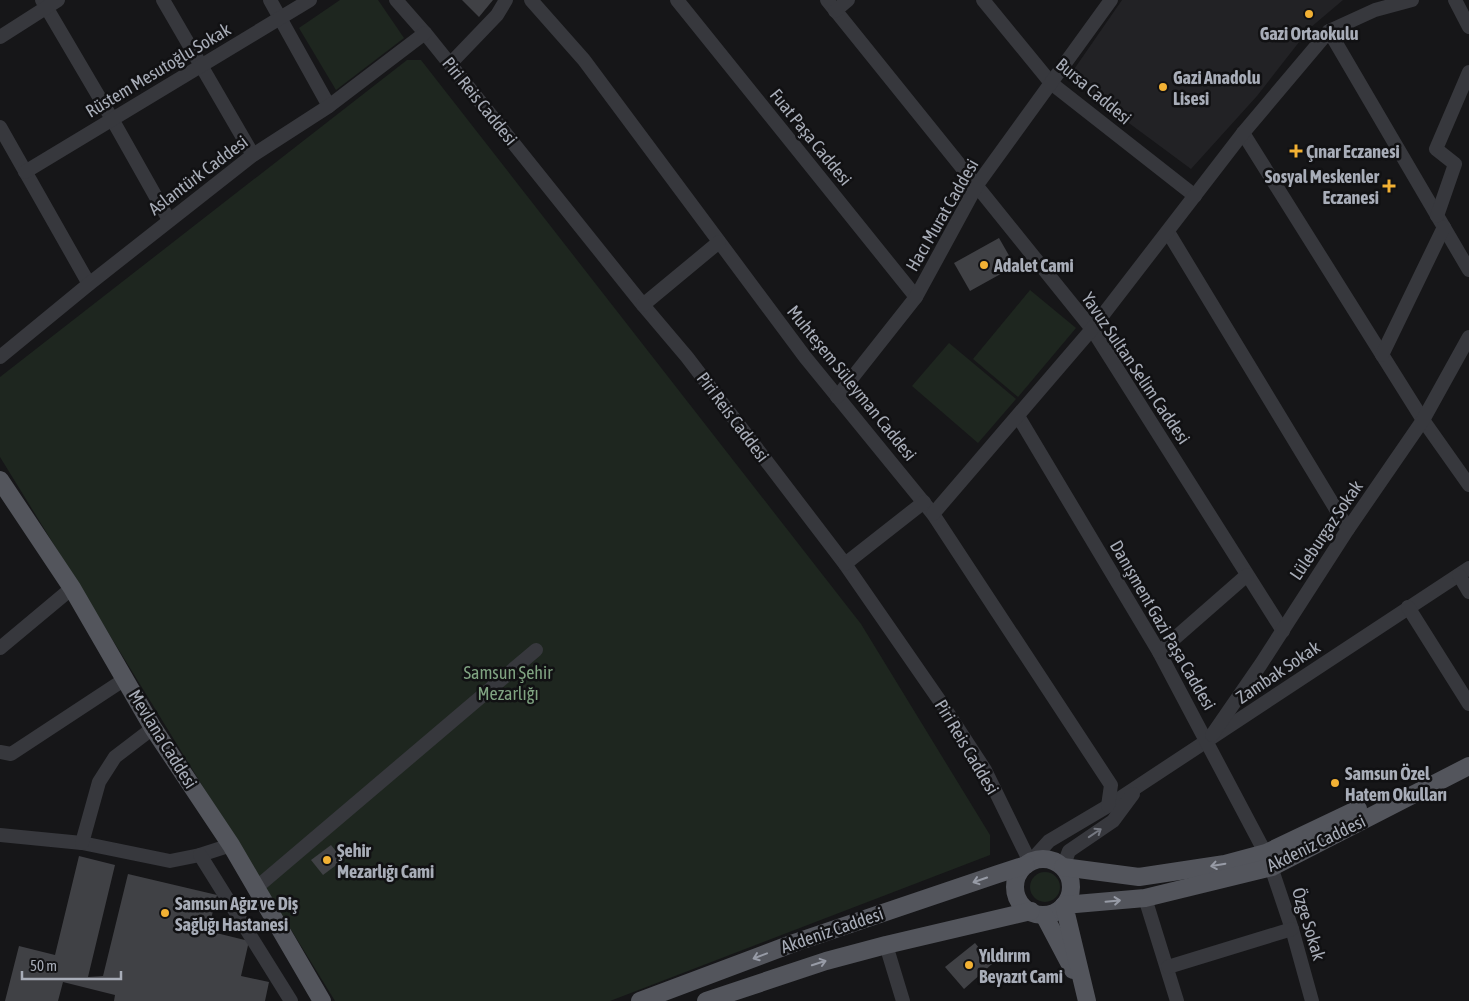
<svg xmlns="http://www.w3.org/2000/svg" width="1469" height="1001" font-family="'Asap Condensed',sans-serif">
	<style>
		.built { fill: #222225 }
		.green { fill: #1e261f }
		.building { fill: #404145 }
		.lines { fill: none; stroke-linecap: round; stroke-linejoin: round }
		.minor { stroke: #37383d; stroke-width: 14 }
		.major { stroke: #53555c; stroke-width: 18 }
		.oneway { stroke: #757881 }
		.oneway2 { stroke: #979ba6 }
		.poi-dot { fill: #f2b134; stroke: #111113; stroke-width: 2 }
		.labels { text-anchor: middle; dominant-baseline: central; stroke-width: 5; stroke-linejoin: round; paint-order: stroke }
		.poi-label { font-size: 18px; font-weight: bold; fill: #a8adb8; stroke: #111113; text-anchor: start }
		.street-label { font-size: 18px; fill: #a8adb8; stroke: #111113 }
		.park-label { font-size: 18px; fill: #7fa381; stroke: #111113 }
	</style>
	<rect width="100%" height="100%" fill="#161618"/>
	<!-- built -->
	<path class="built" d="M 1122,0 L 1343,0 L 1310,28 L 1257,96 L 1191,169 L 1068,78 Z"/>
	<!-- green -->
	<g class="green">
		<path d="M 340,0 L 378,0 L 404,38 L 336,90 L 299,28 Z"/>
		<path d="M 407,60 L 421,60 L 861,624 L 990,835 L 990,855 L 610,1001 L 335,1001 L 0,457 L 0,377 Z"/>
		<path d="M 1030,290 L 1076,328 L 1018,397 L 973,359 Z"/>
		<path d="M 949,343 L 1016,399 L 978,443 L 912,386 Z"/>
		<circle cx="1045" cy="887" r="15"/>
	</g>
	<!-- building -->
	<g class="building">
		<path d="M 462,0 L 493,0 L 479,17 Z"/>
		<path d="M 999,238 L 1015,266 L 970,291 L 954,263 Z"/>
		<path d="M 331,845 L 343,860 L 323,875 L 311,860 Z"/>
		<path d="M 79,856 L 115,865 L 88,977 L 103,976 L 128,874 L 217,895 L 208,931 L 249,941 L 241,976 L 269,982 L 265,1001 L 114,1001 L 115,995 L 63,982 L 58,1001 L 5,1001 L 19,946 L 55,955 Z"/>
		<path d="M 975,943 L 992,964 L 964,989 L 945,967 Z"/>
	</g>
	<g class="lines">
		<!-- minor -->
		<g class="minor">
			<path d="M 42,0 L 112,119 L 169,220"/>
			<path d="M 163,0 L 253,155"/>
			<path d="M 270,0 L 329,106"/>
			<path d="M 396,0 L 425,33 L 643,305 L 687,357 L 845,564 L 944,707 L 985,770 L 1030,862 L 1049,841 L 1108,806 L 1469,568"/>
			<path d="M 531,0 L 584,60 L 805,357 L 933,514 L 1111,785 L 1108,806"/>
			<path d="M 677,0 L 916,297"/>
			<path d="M 827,0 L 1092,329 L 1283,631"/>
			<path d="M 983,0 L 1051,83 L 1195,196"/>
			<path d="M 1455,0 L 1469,27"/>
			<path d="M 835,11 L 848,0"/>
			<path d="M 1329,31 L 1469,270"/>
			<path d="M 0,37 L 58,0"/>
			<path d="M 450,64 L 497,15 L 506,0"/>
			<path d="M 0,127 L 89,284"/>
			<path d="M 1243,133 L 1423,420 L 1469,485"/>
			<path d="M 25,172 L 310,0"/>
			<path d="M 1437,216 L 1455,164 L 1436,149 L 1469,72"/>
			<path d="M 1168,232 L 1348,529"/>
			<path d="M 643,305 L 719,242"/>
			<path d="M 1382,355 L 1444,227"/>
			<path d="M 0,357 L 89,284 L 253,155 L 329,106 L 425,33"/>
			<path d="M 837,397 L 916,297 L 977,185 L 1111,0"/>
			<path d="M 1018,416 L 1159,652 L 1268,858 L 1292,929 L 1312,1001"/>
			<path d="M 933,514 L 1092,329 L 1243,133 L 1329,31 L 1375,10 L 1412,0"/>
			<path d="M 845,564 L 924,502"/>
			<path d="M 1459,575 L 1469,592"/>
			<path d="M 1408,607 L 1469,704"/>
			<path d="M 0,648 L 72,588"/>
			<path d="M 1159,652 L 1247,575"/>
			<path d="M 1212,735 L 1261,664 L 1348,529 L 1423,420 L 1469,337"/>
			<path d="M 0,752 L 11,754 L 125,679"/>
			<path d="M 0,835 L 82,843 L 170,861 L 200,855 L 231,845"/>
			<path d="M 82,843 L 99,782 L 115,757 L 153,728"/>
			<path d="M 200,855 L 291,1001"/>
			<path d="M 1063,867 L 1069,851 L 1113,821 L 1133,794"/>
			<path d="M 256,888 L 536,650"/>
			<path d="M 1145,898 L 1177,1001"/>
			<path d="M 886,945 L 903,1001"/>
			<path d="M 1168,967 L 1292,929"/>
		</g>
		<!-- major -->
		<g class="major">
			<path d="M 0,480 L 72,588 L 153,728 L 231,845 L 322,1001"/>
			<circle cx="1043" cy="887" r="28"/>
			<path d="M 1063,867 L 1139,877 L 1225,864 L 1266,853 L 1358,809"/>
			<path d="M 1044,915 L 1073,970"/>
			<path d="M 640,1001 L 794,943 L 998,874 L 1026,865"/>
			<path d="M 706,1001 L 826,961 L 886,945 L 1031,911"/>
			<path d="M 1087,1001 L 1064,905 L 1145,898 L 1272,867 L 1469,766"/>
		</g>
	</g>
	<!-- one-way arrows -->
	<defs><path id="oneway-shaft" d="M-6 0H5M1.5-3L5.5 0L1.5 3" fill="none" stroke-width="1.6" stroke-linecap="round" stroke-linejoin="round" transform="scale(1.25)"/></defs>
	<use class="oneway" href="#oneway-shaft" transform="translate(1095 833) rotate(-34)"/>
	<g class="oneway2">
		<use href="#oneway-shaft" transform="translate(1218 865) rotate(170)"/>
		<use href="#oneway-shaft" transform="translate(980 880) rotate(161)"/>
		<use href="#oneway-shaft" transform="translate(1113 901) rotate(-5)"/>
		<use href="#oneway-shaft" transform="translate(760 956) rotate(159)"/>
		<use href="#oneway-shaft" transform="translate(819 963) rotate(-18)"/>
	</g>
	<!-- markers -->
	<g class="poi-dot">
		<circle cx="1309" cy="14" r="5"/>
		<circle cx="1163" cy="87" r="5"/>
		<path d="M1293.5 143.5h5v5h5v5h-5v5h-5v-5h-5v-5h5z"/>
		<path d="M1386.5 178.5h5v5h5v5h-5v5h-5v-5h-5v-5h5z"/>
		<circle cx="984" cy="265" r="5"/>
		<circle cx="1335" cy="783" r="5"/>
		<circle cx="327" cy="860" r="5"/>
		<circle cx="165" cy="913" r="5"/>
		<circle cx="969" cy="965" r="5"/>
	</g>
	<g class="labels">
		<!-- poi labels -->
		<g class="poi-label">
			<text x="1309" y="33" text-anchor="middle">Gazi Ortaokulu</text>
			<text x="1173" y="77">Gazi Anadolu<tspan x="1173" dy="21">Lisesi</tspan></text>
			<text x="1306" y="151">Çınar Eczanesi</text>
			<text x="1379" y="176" text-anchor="end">Sosyal Meskenler<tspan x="1379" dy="21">Eczanesi</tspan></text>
			<text x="994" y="265">Adalet Cami</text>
			<text x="1345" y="773">Samsun Özel<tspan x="1345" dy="21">Hatem Okulları</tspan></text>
			<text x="337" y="850">Şehir<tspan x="337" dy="21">Mezarlığı Cami</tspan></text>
			<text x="175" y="903">Samsun Ağız ve Diş<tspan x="175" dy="21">Sağlığı Hastanesi</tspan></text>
			<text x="979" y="955">Yıldırım<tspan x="979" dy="21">Beyazıt Cami</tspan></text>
		</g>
		<!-- street labels -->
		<g class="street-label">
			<text transform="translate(158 70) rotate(-31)">Rüstem Mesutoğlu Sokak</text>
			<text transform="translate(1094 91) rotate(40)">Bursa Caddesi</text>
			<text transform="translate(480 101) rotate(51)">Piri Reis Caddesi</text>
			<text transform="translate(811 137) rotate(51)">Fuat Paşa Caddesi</text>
			<text transform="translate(198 175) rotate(-37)">Aslantürk Caddesi</text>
			<text transform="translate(942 215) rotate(-60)">Hacı Murat Caddesi</text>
			<text transform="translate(1136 368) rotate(56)">Yavuz Sultan Selim Caddesi</text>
			<text transform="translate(852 383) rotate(51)">Muhteşem Süleyman Caddesi</text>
			<text transform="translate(733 417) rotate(53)">Piri Reis Caddesi</text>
			<text transform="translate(1326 530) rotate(-56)">Lüleburgaz Sokak</text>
			<text transform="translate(1163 625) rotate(60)">Danışment Gazi Paşa Caddesi</text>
			<text transform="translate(1278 672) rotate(-34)">Zambak Sokak</text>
			<text transform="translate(163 739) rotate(58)">Mevlana Caddesi</text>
			<text transform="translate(967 747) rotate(59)">Piri Reis Caddesi</text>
			<text transform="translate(1316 843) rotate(-26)">Akdeniz Caddesi</text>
			<text transform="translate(1309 924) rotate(73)">Özge Sokak</text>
			<text transform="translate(832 930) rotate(-19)">Akdeniz Caddesi</text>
		</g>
		<!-- park labels -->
		<g class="park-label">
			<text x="508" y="672">Samsun Şehir<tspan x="508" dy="21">Mezarlığı</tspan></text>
		</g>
	</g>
	<!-- scale -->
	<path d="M22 971v8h99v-8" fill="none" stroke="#a8adb8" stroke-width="2.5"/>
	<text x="30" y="971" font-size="15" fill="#a8adb8" stroke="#111113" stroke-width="4" paint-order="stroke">50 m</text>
</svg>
